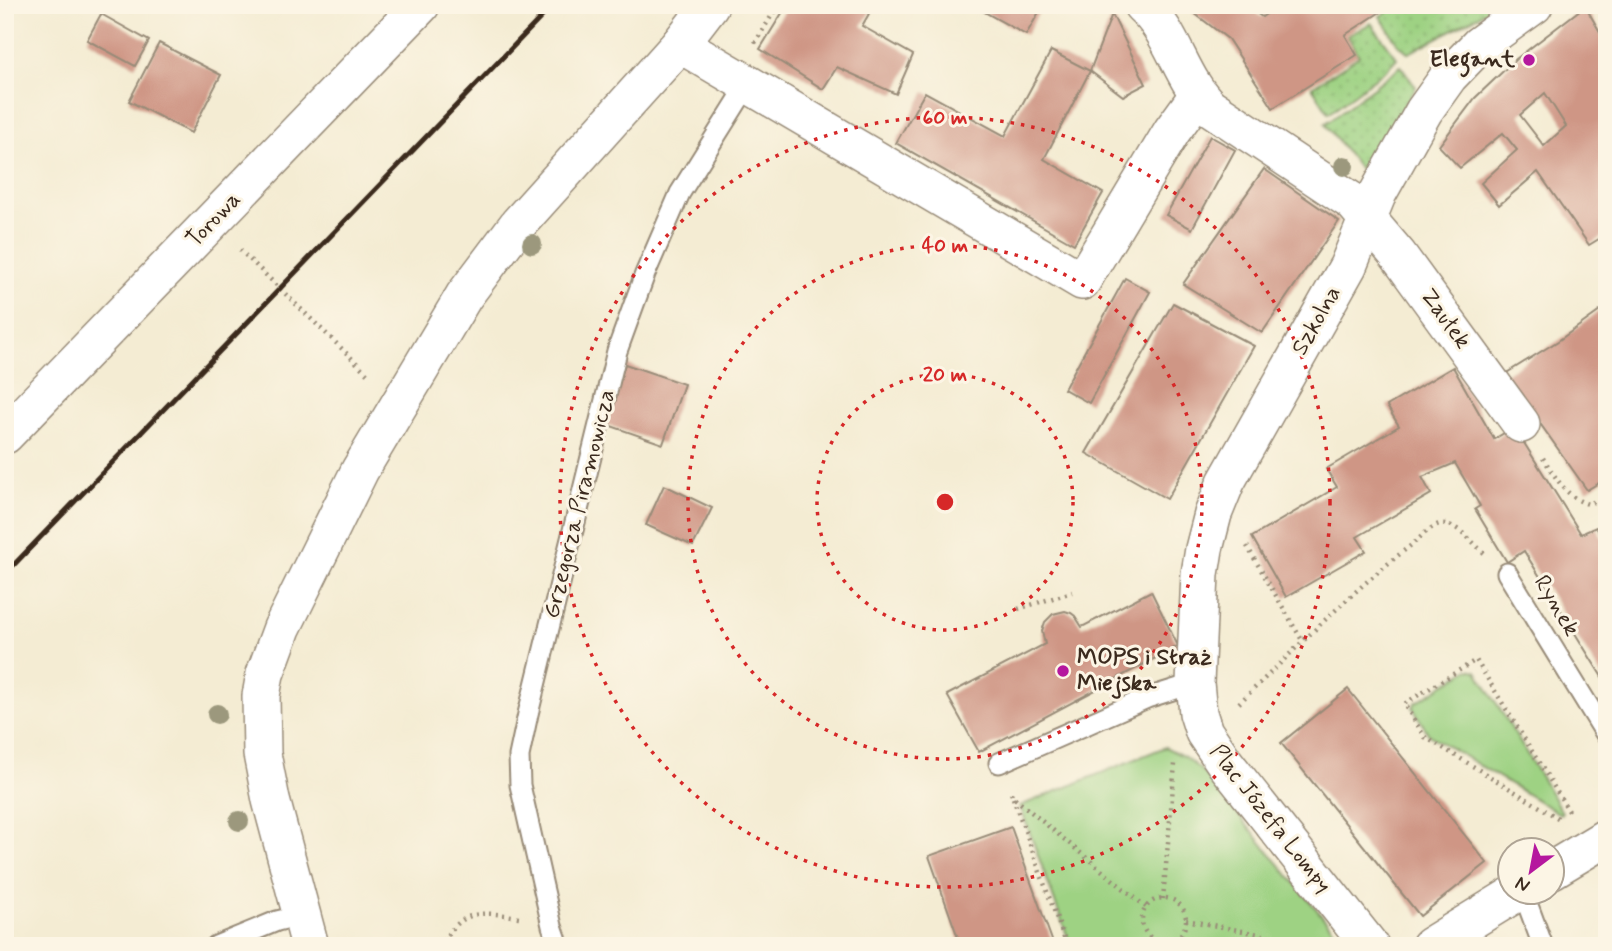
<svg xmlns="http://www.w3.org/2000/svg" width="1612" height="951" font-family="Mynerve,sans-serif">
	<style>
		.grass { fill: url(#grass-dots); stroke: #6c7e50; stroke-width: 2 }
		.park { fill: #9ed283; stroke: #6c7e50; stroke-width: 2 }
		.building { fill: #cf9685; fill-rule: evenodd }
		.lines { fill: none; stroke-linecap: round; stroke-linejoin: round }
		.service-casing { stroke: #988b78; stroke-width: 23 }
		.minor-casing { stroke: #988b78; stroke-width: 40 }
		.path { stroke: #988b78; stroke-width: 4.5; stroke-dasharray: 2 5; stroke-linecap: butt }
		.service { stroke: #fff; stroke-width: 19 }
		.minor { stroke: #fff; stroke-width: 37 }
		.rail { stroke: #3b2a1e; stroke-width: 5 }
		.tree { fill: #9c987d }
		.ring { fill: none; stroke: #d62828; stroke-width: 3.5; stroke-dasharray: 3.5 7 }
		.poi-dot { fill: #b5179e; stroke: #fcf5e5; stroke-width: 2.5 }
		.labels { text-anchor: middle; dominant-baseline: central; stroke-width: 6; stroke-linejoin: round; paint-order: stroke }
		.poi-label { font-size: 23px; font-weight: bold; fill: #3b2a1e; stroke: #fcf5e5; text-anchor: end }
		.street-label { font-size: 23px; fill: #3b2a1e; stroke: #fcf5e5 }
		.centre { fill: #d62828; stroke: #fcf5e5; stroke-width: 3.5 }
		.ring-label { font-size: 21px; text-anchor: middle; font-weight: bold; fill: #d62828; stroke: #fcf5e5; stroke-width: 6; stroke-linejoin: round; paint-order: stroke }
	</style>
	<defs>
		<pattern id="grass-dots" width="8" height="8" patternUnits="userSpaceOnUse" patternTransform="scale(1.75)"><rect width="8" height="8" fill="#9ed283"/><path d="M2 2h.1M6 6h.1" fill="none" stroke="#89b471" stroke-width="1.8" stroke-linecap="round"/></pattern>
	</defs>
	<rect width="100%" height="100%" fill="#fcf5e5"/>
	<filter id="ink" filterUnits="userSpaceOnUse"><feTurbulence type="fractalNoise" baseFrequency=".0143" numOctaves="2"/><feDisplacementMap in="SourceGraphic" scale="14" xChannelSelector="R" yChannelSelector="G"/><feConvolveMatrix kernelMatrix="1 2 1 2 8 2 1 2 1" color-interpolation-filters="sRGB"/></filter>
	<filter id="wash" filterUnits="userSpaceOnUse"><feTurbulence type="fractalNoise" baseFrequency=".00686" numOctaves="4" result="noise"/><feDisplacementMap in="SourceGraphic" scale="28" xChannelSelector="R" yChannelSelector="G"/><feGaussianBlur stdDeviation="1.57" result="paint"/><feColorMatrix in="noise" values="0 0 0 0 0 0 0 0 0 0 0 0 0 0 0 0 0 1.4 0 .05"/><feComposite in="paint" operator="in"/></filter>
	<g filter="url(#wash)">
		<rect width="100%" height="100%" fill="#f4ecd3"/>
		<!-- grass -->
		<g class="grass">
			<path d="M 1399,5 L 1490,5 L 1489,10 L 1409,53 L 1398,44 L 1380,16 Z"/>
			<path d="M 1371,23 L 1397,58 L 1387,69 L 1329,113 L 1312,87 L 1359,56 L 1348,36 Z"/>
			<path d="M 1401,66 L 1416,87 L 1368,169 L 1359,168 L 1325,124 Z"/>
		</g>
		<!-- park -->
		<g class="park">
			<path d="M 1469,669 L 1477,671 L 1562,812 L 1560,814 L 1429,735 L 1413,708 L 1415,703 Z"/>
			<path d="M 1165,747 L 1185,757 L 1203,772 L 1347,946 L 1071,946 L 1020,806 Z"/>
		</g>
		<g id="blocks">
			<!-- building -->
			<g class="building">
				<path d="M 787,5 L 874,5 L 862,26 L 913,55 L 896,94 L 837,67 L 823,89 L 760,49 Z"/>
				<path d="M 972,5 L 1043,5 L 1026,35 Z"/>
				<path d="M 1188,5 L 1245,5 L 1262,17 L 1279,5 L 1391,5 L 1345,35 L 1357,55 L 1273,108 L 1228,39 L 1186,7 Z"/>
				<path d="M 1585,6 L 1607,44 L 1607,234 L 1589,245 L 1538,172 L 1499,205 L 1481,183 L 1517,150 L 1503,133 L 1460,168 L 1439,146 L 1475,98 L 1516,59 ZM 1545,93 L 1566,126 L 1544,146 L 1520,115 Z"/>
				<path d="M 101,14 L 149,41 L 135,66 L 87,40 Z"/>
				<path d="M 1112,14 L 1146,84 L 1123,96 L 1090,71 Z"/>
				<path d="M 159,43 L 221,75 L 191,133 L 129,101 Z"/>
				<path d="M 1051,51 L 1090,71 L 1044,159 L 1103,193 L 1074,244 L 896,143 L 925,92 L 1005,136 Z"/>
				<path d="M 1210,136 L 1235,150 L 1192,229 L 1166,215 Z"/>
				<path d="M 1264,169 L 1339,221 L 1262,333 L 1183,284 Z"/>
				<path d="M 1125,278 L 1150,292 L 1089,403 L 1064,389 Z"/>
				<path d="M 1173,303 L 1254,346 L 1167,499 L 1086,453 Z"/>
				<path d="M 1607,306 L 1607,478 L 1587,490 L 1505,374 L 1558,341 Z"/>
				<path d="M 625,364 L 684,384 L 663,444 L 605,424 Z"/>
				<path d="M 1453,367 L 1494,439 L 1514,427 L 1581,534 L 1596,527 L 1607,545 L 1607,685 L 1524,551 L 1507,562 L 1475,509 L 1480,506 L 1455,463 L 1422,477 L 1431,494 L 1357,537 L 1366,551 L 1286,597 L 1252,537 L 1337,487 L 1326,469 L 1399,426 L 1387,406 Z"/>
				<path d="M 664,485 L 712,508 L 693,546 L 646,525 Z"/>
				<path d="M 1151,591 L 1178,646 L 979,752 L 947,695 L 1045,644 L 1042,631 L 1045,622 L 1053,614 L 1065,611 L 1071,613 L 1075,616 L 1082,627 Z"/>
				<path d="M 1348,689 L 1487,863 L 1420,916 L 1281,743 Z"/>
				<path d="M 1011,827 L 1054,946 L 961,946 L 929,856 Z"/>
			</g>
		</g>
	</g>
	<g filter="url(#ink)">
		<use href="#blocks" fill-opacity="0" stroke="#988b78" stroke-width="2"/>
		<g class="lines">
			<!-- service casing -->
			<g class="service-casing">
				<g id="service">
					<path d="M 1507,573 L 1607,736"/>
					<path d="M 999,763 L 1147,698 L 1195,683"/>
					<path d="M 1523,892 L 1543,946"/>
					<path d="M 216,946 L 277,921 L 302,915"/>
					<path d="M 559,946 L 552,926 L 520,785 L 519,756 L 528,714 L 617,351 L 645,274 L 680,193 L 747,86"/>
				</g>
			</g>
			<!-- minor casing -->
			<g class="minor-casing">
				<g id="minor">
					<path d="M 1142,5 C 1174,33 1180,78 1210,107 L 1353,202 L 1398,255 L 1521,424"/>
					<path d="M 680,44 L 1082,281 L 1172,131 L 1198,95"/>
					<path d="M 5,435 L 421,5"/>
					<path d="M 1552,870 L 1607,837"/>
					<path d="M 310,946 L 271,800 L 262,754 L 261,696 L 265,674 L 282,628 L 360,470 L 464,296 L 519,223 L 680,44 L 710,5"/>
					<path d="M 1370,946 L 1225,763 L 1204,732 L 1198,713 L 1195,683 L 1200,574 L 1204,549 L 1213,514 L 1226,482 L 1348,266 L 1378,193 L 1424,111 L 1449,76 L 1479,45 L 1534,5"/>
					<path d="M 1430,946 L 1518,892"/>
				</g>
			</g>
			<!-- path -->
			<g class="path">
				<path d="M 1263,5 L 1265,15"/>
				<path d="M 755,43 L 778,5"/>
				<path d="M 240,250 L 368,374"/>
				<path d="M 1543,458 C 1556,477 1565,497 1588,504 L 1607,497"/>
				<path d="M 1247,546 L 1303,642"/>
				<path d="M 1018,609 L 1072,592"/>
				<path d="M 1239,703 C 1296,649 1351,591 1414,543 C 1421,537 1431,526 1440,524 C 1455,521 1474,544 1484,553"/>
				<path d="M 1011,793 L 1013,797 L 1146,907"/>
				<path d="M 1013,798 L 1067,946"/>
				<path d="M 1558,818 L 1425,737 L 1404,704 L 1476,660 L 1570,813"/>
				<circle cx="1164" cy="920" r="22"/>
				<path d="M 1163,899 L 1175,764"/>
				<path d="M 1186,920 L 1315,945"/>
				<path d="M 439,946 C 464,909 477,911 519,917"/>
			</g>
			<!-- service -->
			<use href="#service" class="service"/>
			<!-- minor -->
			<use href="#minor" class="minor"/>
			<!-- rail -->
			<path class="rail" d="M 5,574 L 553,5"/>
		</g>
		<!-- trees -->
		<g class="tree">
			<circle cx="1344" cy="166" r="10"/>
			<circle cx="532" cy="244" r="10"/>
			<circle cx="217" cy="714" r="10"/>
			<circle cx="239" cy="821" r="10"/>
		</g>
	</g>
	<!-- distance rings -->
	<g class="ring">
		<circle cx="945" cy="502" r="128"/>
		<circle cx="945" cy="502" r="257"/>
		<circle cx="945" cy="502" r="385"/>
	</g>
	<!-- markers -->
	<g class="poi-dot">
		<circle cx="1529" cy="60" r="7"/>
		<circle cx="1063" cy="671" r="7"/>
	</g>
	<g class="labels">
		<!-- poi labels -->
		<g class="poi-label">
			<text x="1515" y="60">Elegant</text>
			<text x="1077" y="658" text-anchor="start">MOPS i Straż<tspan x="1077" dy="26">Miejska</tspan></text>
		</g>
		<!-- street labels -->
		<g class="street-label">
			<text transform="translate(214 220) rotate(-46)">Torowa</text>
			<text transform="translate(1445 319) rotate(54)">Zaułek</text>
			<text transform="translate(1317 321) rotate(-60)">Szkolna</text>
			<text transform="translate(580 504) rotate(-76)">Grzegorza Piramowicza</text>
			<text transform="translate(1556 606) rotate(59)">Rynek</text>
			<text transform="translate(1270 819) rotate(52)">Plac Józefa Lompy</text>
		</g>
	</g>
	<circle cx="945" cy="502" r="10" class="centre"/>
	<g class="ring-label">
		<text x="945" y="124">60 m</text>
		<text x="945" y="252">40 m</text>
		<text x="945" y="381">20 m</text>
	</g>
	<!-- margin -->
	<rect width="1612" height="951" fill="none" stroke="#fcf5e5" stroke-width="28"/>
	<!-- north arrow -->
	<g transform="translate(1531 871) rotate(212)"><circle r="33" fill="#fcf5e5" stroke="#afa495" stroke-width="2"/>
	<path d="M0-5L12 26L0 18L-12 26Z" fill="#b5179e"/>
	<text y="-10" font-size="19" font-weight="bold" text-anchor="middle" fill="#3b2a1e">N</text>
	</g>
</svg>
